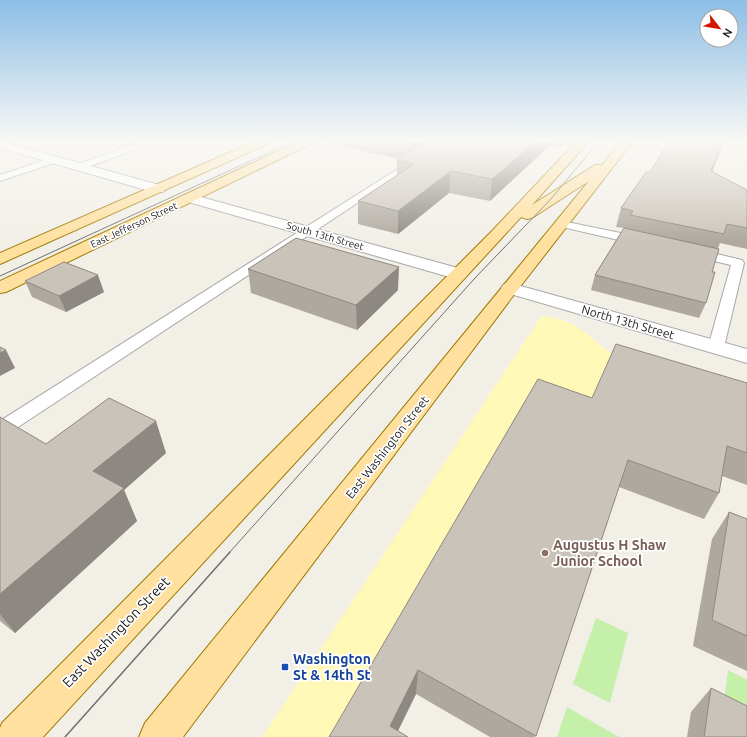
<svg xmlns="http://www.w3.org/2000/svg" width="747" height="737" font-family="Ubuntu,sans-serif">
	<style>
		.grass { fill: #c4f0a9 }
		.sand { fill: #fff8b7 }
		.lines { fill: none; stroke-linecap: round; stroke-linejoin: round }
		.lane-casing { stroke: #a8a8a8; stroke-width: 2 }
		.street-casing { stroke: #a8a8a8; stroke-width: 2 }
		.primary-casing { stroke: #9d7a00; stroke-width: 2 }
		.lane { fill: #fff; fill-rule: evenodd }
		.street { fill: #fff; fill-rule: evenodd }
		.primary { fill: #ffe09e; fill-rule: evenodd }
		.tram-far1 { stroke: #6f6f6f; stroke-width: 1 }
		.tram { stroke: #6f6f6f; stroke-width: 1.5 }
		.wall { fill: #aea89f }
		.shaded-wall { fill: #8d8882 }
		.building { fill: #cac3b9; stroke: #8d8882 }
		.education-dot { fill: #8d6e63; stroke: #fff; stroke-width: 1.5 }
		.transit-dot { fill: #1a4fb4; stroke: #fff; stroke-width: 1.5 }
		.labels { text-anchor: middle; dominant-baseline: central; stroke-width: 3.5; stroke-linejoin: round; paint-order: stroke }
		.far-street-label { font-size: 10px; fill: #212121; stroke: #fff }
		.street-label { font-size: 12px; fill: #212121; stroke: #fff }
		.near-education-label { font-size: 14px; font-weight: bold; fill: #785e54; stroke: #fff; text-anchor: start }
		.near-street-label { font-size: 14px; fill: #212121; stroke: #fff }
		.near-transit-label { font-size: 14px; font-weight: bold; fill: #164399; stroke: #fff; text-anchor: start }
	</style>
	<rect width="100%" height="100%" fill="#f2efe7"/>
	<!-- grass -->
	<g class="grass">
		<path d="M 596,618 L 628,633 L 610,703 L 573,684 Z"/>
		<path d="M 728,670 L 747,680 L 747,723 L 723,711 Z"/>
		<path d="M 567,707 L 619,737 L 557,737 Z"/>
	</g>
	<!-- sand -->
	<path class="sand" d="M 546,316 C 557,319 569,321 579,328 C 592,337 602,348 615,355 L 584,424 L 344,737 L 262,737 L 541,317 Z"/>
	<g class="lines">
		<!-- lane casing -->
		<g class="lane-casing">
			<g id="lane">
				<path d="M 134,144 L 138,147 L 137,149 L 82,169 L 76,169 L 74,167 L 76,165 Z"/>
				<path d="M 54,157 L 58,160 L 57,162 L 0,181 L 0,175 Z"/>
				<path d="M 415,158 L 418,159 L 419,161 L 418,163 L 6,435 L 0,436 L 0,421 Z"/>
				<path d="M 562,221 L 640,237 L 644,239 L 646,241 L 644,243 L 640,245 L 558,226 L 556,224 L 558,222 Z"/>
				<path d="M 696,249 L 742,260 L 744,263 L 724,347 L 721,350 L 716,352 L 711,350 L 708,347 L 731,265 L 692,256 L 690,253 L 692,250 Z"/>
			</g>
		</g>
		<!-- street casing -->
		<g class="street-casing">
			<g id="street">
				<path d="M 0,141 L 163,186 L 165,189 L 163,192 L 153,192 L 0,148 Z"/>
				<path d="M 190,194 L 465,270 L 468,274 L 465,278 L 459,279 L 453,278 L 185,201 L 183,198 L 185,195 Z"/>
				<path d="M 510,283 L 747,349 L 747,363 L 504,292 L 501,288 L 504,284 Z"/>
			</g>
		</g>
		<!-- primary casing -->
		<g class="primary-casing">
			<g id="primary">
				<path d="M 258,140 L 274,140 L 272,142 L 0,264 L 0,253 Z"/>
				<path d="M 302,140 L 317,140 L 315,142 L 6,292 L 0,293 L 0,281 Z"/>
				<path d="M 578,140 L 590,140 L 532,205 L 595,165 L 602,165 L 622,140 L 634,140 L 516,292 L 183,737 L 139,737 L 145,723 L 589,181 L 532,218 L 527,219 L 521,217 L 43,737 L 0,737 L 0,728 L 2,723 L 493,230 Z"/>
			</g>
		</g>
		<!-- lane -->
		<use href="#lane" class="lane"/>
		<!-- street -->
		<use href="#street" class="street"/>
		<!-- primary -->
		<use href="#primary" class="primary"/>
		<!-- tram-far1 -->
		<g class="tram-far1">
			<path d="M 0,276 L 296,140"/>
			<path d="M 229,553 L 475,278 L 550,200 L 600,140"/>
		</g>
		<!-- tram -->
		<path class="tram" d="M 65,737 L 230,552"/>
	</g>
	<!-- wall -->
	<g class="wall">
		<path d="M 331,140 L 568,140 L 561,147 L 550,145 L 490,201 L 449,193 L 398,234 L 358,224 L 358,201 L 397,175 L 397,160 L 400,159 L 331,144 Z"/>
		<path d="M 670,140 L 725,140 L 712,172 L 747,190 L 747,249 L 720,243 L 718,248 L 712,272 L 706,303 L 699,318 L 591,290 L 595,275 L 624,228 L 616,227 L 621,208 L 650,172 Z"/>
		<path d="M 248,269 L 398,290 L 357,330 L 251,293 Z"/>
		<path d="M 25,281 L 104,292 L 66,312 L 32,297 Z"/>
		<path d="M 747,383 L 747,485 L 722,476 L 719,493 L 704,519 L 619,487 L 535,737 L 490,737 L 416,694 L 398,730 L 329,737 L 592,398 Z"/>
		<path d="M 0,417 L 46,444 L 166,453 L 124,490 L 137,521 L 15,633 L 0,621 Z"/>
		<path d="M 729,512 L 747,519 L 747,671 L 693,646 L 712,539 Z"/>
		<path d="M 711,688 L 747,737 L 687,737 L 691,712 Z"/>
	</g>
	<!-- shaded-wall -->
	<g class="shaded-wall">
		<path d="M 409,140 L 440,140 L 424,144 L 422,143 L 421,152 L 408,160 L 408,141 Z"/>
		<path d="M 538,140 L 551,140 L 550,145 L 490,201 L 492,179 Z"/>
		<path d="M 562,140 L 568,140 L 561,147 Z"/>
		<path d="M 724,140 L 725,140 L 705,188 L 711,171 Z"/>
		<path d="M 451,171 L 449,193 L 398,234 L 398,211 Z"/>
		<path d="M 399,267 L 398,290 L 357,330 L 356,305 Z"/>
		<path d="M 98,275 L 104,292 L 66,312 L 59,296 Z"/>
		<path d="M 6,350 L 15,368 L 0,376 L 0,353 Z"/>
		<path d="M 156,421 L 166,453 L 124,490 L 137,521 L 15,633 L 0,614 L 0,594 L 93,471 Z"/>
		<path d="M 418,670 L 416,694 L 395,737 L 390,726 Z"/>
	</g>
	<!-- building -->
	<g class="building">
		<path d="M 427,140 L 538,140 L 492,179 L 451,171 L 398,211 L 358,201 L 414,164 L 397,160 L 424,144 L 422,143 Z"/>
		<path d="M 670,140 L 724,140 L 711,171 L 747,190 L 747,228 L 727,224 L 724,234 L 630,215 L 633,211 L 621,208 L 646,172 L 650,172 Z"/>
		<path d="M 624,228 L 719,249 L 712,272 L 715,272 L 706,303 L 595,275 Z"/>
		<path d="M 296,238 L 399,267 L 356,305 L 248,269 Z"/>
		<path d="M 64,262 L 98,275 L 59,296 L 25,281 Z"/>
		<path d="M 616,344 L 747,383 L 747,453 L 727,446 L 719,493 L 628,460 L 536,736 L 418,670 L 390,726 L 408,737 L 329,737 L 538,379 L 592,398 Z"/>
		<path d="M 0,347 L 6,350 L 0,353 Z"/>
		<path d="M 109,398 L 156,421 L 93,471 L 124,488 L 0,594 L 0,417 L 46,444 Z"/>
		<path d="M 729,512 L 747,519 L 747,636 L 712,620 Z"/>
		<path d="M 711,688 L 747,706 L 747,737 L 704,737 Z"/>
	</g>
	<!-- sky -->
	<linearGradient id="sky" x2="0" y2="1"><stop stop-color="#8cbee6"/><stop offset="0.58" stop-color="#f9f8f4"/><stop offset="1" stop-color="#f9f8f4" stop-opacity="0"/></linearGradient>
	<rect width="747" height="243" fill="url(#sky)"/>
	<!-- markers -->
	<circle class="education-dot" cx="545" cy="553" r="4"/>
	<rect class="transit-dot" x="281" y="663" width="8" height="8" rx="2"/>
	<g class="labels">
		<!-- far-street labels -->
		<g class="far-street-label">
			<text transform="translate(134 225) rotate(-25)">East Jefferson Street</text>
			<text transform="translate(325 236) rotate(16)">South 13th Street</text>
		</g>
		<!-- street labels -->
		<g class="street-label">
			<text transform="translate(628 322) rotate(16)">North 13th Street</text>
			<text transform="translate(387 447) rotate(-52)">East Washington Street</text>
		</g>
		<!-- near-education labels -->
		<g class="near-education-label">
			<text x="553" y="545">Augustus H Shaw<tspan x="553" dy="16">Junior School</tspan></text>
		</g>
		<!-- near-street labels -->
		<g class="near-street-label">
			<text transform="translate(116 632) rotate(-46)">East Washington Street</text>
		</g>
		<!-- near-transit labels -->
		<g class="near-transit-label">
			<text x="293" y="659">Washington<tspan x="293" dy="16">St &amp; 14th St</tspan></text>
		</g>
	</g>
	<!-- north arrow -->
	<g transform="translate(719 28) rotate(121)"><circle r="19" fill="#ffffff" stroke="#a6a6a6"/>
	<path d="M0-3L7 15L0 10L-7 15Z" fill="#d11600"/>
	<text y="-6" font-size="11" font-weight="bold" text-anchor="middle" fill="#212121">N</text>
	</g>
</svg>
